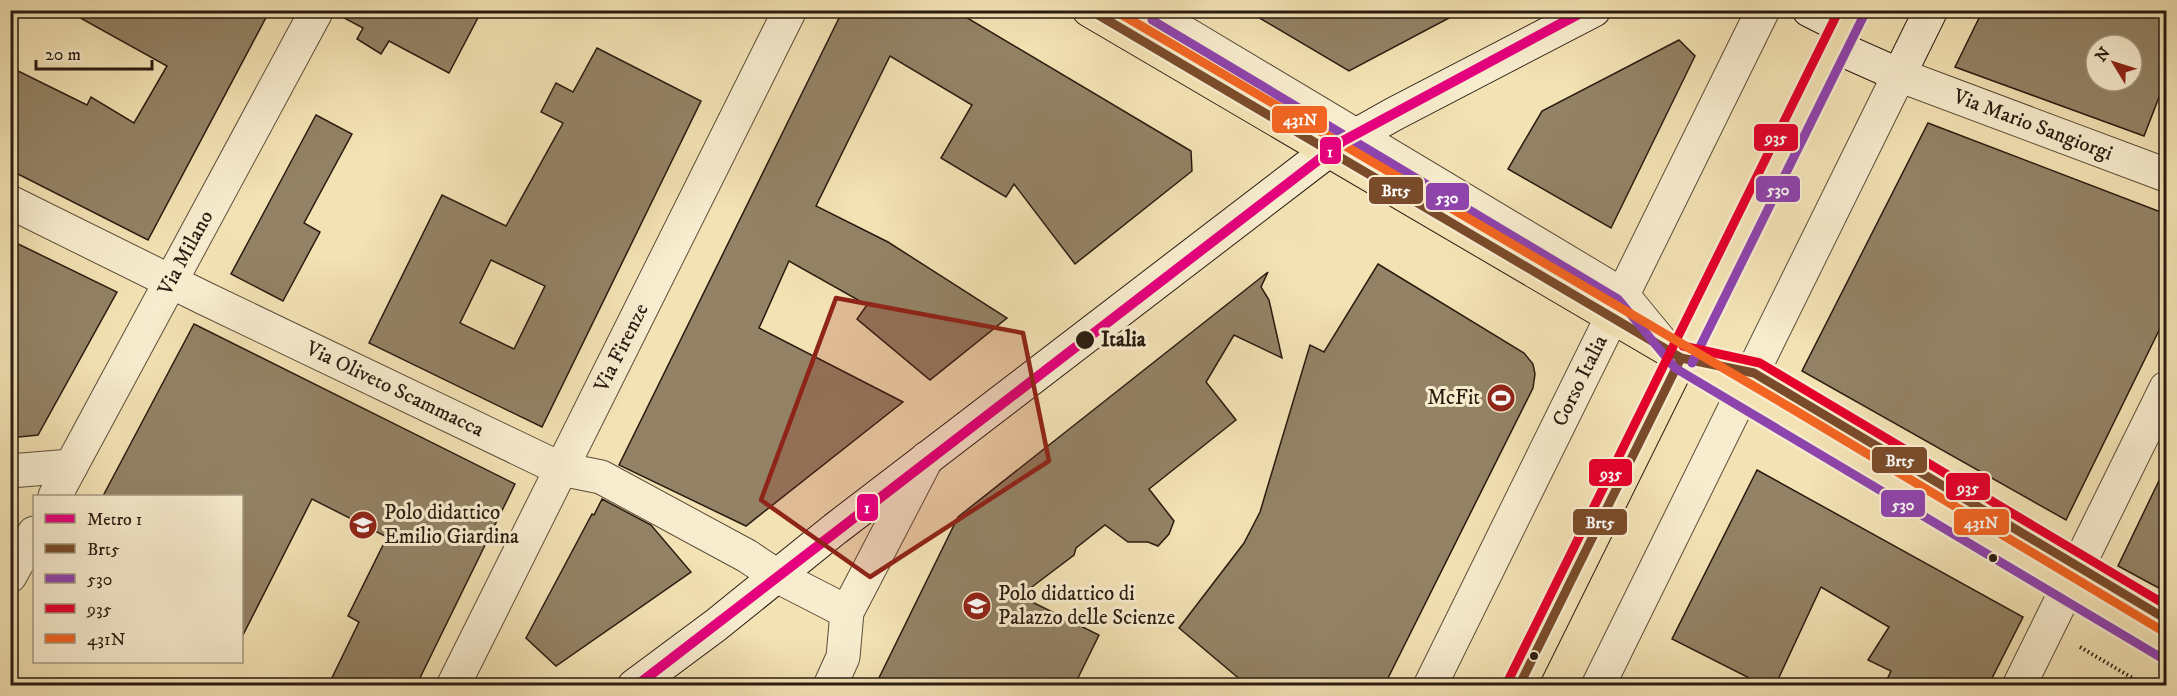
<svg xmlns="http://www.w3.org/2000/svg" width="2177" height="696" font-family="'IM FELL DW Pica',serif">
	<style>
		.building { fill: #938265; stroke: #2a1b10; stroke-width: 1.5; fill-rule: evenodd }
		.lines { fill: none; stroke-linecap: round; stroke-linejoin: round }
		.service-casing { stroke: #5c4d39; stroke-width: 23 }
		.minor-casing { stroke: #5c4d39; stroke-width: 35 }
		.secondary-casing { stroke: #2a1b10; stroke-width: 35 }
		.primary-casing { stroke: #2a1b10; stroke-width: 35 }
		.path { stroke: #2a1b10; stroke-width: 4; stroke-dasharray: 1.5 3; stroke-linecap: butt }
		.service { stroke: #f7ecce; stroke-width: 21 }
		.minor { stroke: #f7ecce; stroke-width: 33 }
		.secondary { stroke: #f7ecce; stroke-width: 33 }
		.primary { stroke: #f3e2b4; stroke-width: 33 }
		.bus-1-casing { stroke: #f7ecce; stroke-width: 14 }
		.bus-2-casing { stroke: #f7ecce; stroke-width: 14 }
		.bus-3-casing { stroke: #f7ecce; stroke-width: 14 }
		.bus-4-casing { stroke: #f7ecce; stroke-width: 14 }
		.bus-1 { stroke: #7a4b2a; stroke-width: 9 }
		.bus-2 { stroke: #8e44ad; stroke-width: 9 }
		.bus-3 { stroke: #e4002b; stroke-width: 9 }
		.bus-4 { stroke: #f26522; stroke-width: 9 }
		.metro-1-casing { stroke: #f7ecce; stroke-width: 15 }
		.metro-1 { stroke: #e5007d; stroke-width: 10 }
		.marked { fill: #8f2418; fill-opacity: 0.2; stroke: #8f2418; stroke-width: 4.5; stroke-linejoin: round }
		.stop-dot { fill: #2a1b10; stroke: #f7ecce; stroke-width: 2 }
		.labels { text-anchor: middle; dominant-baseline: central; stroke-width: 6; stroke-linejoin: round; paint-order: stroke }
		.street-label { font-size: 21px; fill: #2a1b10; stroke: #f7ecce }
		.stop-label { font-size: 21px; font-weight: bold; fill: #2a1b10; stroke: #f7ecce; text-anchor: start }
		.poi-label { font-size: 21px; fill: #2a1b10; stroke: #f7ecce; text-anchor: start }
		.line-badge { stroke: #f7ecce; stroke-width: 2 }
		.badge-label { font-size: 16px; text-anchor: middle; font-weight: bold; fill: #fff }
	</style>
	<rect width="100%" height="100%" fill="#f3e2b4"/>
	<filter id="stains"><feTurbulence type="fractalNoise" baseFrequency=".00333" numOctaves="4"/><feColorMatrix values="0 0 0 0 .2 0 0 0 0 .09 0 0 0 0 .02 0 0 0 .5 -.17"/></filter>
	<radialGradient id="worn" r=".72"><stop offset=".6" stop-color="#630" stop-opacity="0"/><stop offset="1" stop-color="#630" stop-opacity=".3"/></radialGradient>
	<!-- building -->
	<g class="building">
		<path d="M 66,10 L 270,10 L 148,240 L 10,170 L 10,67 L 87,105 L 91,97 L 134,123 L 167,66 Z"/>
		<path d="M 336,10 L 482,10 L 449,73 L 389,41 L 381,54 L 357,39 L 363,28 L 335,13 Z"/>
		<path d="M 843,10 L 954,10 L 1191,151 L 1192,171 L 1075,264 L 1014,184 L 1006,197 L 941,158 L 972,105 L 890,56 L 816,206 L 888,242 L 1007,318 L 930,380 L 857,319 L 867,305 L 789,261 L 759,328 L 903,402 L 746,526 L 619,465 Z"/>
		<path d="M 1246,10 L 1464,10 L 1349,71 Z"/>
		<path d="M 1983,10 L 2166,10 L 2166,79 L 2144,136 L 1955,67 ZM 2096,45 L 2132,45 L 2132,81 L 2096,81 Z"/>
		<path d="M 1679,40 L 1695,56 L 1611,228 L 1508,169 L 1542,111 Z"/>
		<path d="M 597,48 L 701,101 L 542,427 L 369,343 L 442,195 L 506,226 L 563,123 L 541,112 L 556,83 L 573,92 ZM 491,260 L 545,286 L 514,349 L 460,323 Z"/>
		<path d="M 316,115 L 352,134 L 304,223 L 320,232 L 283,301 L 231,274 Z"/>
		<path d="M 1928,123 L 2166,214 L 2166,316 L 2066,520 L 1802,371 Z"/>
		<path d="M 10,240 L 117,292 L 38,435 L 10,438 Z"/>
		<path d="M 1378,264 L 1524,353 L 1533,364 L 1535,374 L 1533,388 L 1384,686 L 1248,686 L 1179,628 L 1244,543 L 1260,512 L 1310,345 L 1324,352 Z"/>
		<path d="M 1268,272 L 1261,287 L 1269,300 L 1282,358 L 1234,335 L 1206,382 L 1236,420 L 1149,489 L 1174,521 L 1169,534 L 1158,546 L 1148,542 L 1128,542 L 1105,525 L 1076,548 L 1074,555 L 1020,596 L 1099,635 L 1074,686 L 875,686 L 958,517 Z"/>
		<path d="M 194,324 L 515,484 L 416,686 L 328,686 L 359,622 L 348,616 L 387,537 L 312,499 L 242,637 L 242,496 L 103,496 Z"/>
		<path d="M 2166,466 L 2166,592 L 2118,566 Z"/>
		<path d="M 1757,470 L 2023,617 L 1988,686 L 1884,686 L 1891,671 L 1868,660 L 1889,627 L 1821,587 L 1775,686 L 1765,686 L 1672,639 Z"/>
		<path d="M 602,499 L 651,525 L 691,572 L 556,666 L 526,638 L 592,514 L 594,515 Z"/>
	</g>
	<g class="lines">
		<!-- service casing -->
		<g class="service-casing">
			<g id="service">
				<path d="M 1158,10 L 1626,290 L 1668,341"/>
				<path d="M 1706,363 L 1754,373 L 2166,619"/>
			</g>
		</g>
		<!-- minor casing -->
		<g class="minor-casing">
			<g id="minor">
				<path id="s1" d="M 10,202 L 204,298 L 561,469 L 601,477 L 747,556 L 777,576 L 847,612"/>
				<path d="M 10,471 L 71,466"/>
				<path id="s2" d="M 55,496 L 317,10"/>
				<path d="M 10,576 L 34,533"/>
				<path id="s3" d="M 453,686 L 790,10"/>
				<path d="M 830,686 L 843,657 L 847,612 L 927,458"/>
				<path id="s4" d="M 1430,686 L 1763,10"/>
				<path id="s5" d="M 1598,686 L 1899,75 L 2166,175"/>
				<path d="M 2019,686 L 2166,388"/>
			</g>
		</g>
		<!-- secondary casing -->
		<g class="secondary-casing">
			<g id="secondary">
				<path d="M 1809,10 L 1845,28"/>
				<path d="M 1836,47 L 1899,75 L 1931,10"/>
				<path d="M 634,686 L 716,625 L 835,529 L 1328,151 L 1394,114 L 1594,10"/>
			</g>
		</g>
		<!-- primary casing -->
		<g class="primary-casing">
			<g id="primary">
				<path d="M 1089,10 L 1790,421 L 2166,647"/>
				<path d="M 1519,686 L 1853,10"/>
			</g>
		</g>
		<!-- path -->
		<path class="path" d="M 2080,647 L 2146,686"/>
		<!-- service -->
		<use href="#service" class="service"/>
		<!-- minor -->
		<use href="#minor" class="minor"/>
		<!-- secondary -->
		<use href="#secondary" class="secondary"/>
		<!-- primary -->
		<use href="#primary" class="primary"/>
		<!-- bus-1 casing -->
		<g class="bus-1-casing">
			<g id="bus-1">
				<path d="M 1090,10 L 1681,358 L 1754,373 L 2166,619"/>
				<path d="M 1519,686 L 1681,358"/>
			</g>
		</g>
		<!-- bus-2 casing -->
		<g class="bus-2-casing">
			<g id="bus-2">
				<path d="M 1152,20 L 1618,299 L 1675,368 L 2160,657"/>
				<path d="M 1692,363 L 1864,15"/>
			</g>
		</g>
		<!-- bus-3 casing -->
		<g class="bus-3-casing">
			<g id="bus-3">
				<path d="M 1683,346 L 1760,363 L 2166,605"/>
				<path d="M 1508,681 L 1839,10"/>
			</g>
		</g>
		<!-- bus-4 casing -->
		<g class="bus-4-casing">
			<path id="bus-4" d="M 1114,10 L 1796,411 L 2166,633"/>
		</g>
		<!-- bus-1 -->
		<use href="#bus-1" class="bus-1"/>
		<!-- bus-2 -->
		<use href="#bus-2" class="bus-2"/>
		<!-- bus-3 -->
		<use href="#bus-3" class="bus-3"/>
		<!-- bus-4 -->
		<use href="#bus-4" class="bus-4"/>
		<!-- metro-1 casing -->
		<g class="metro-1-casing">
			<path id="metro-1" d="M 636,686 L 1343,141 L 1586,10"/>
		</g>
		<!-- metro-1 -->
		<use href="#metro-1" class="metro-1"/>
	</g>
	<!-- marked area -->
	<path class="marked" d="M 836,298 L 1023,333 L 1049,461 L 870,577 L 761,500 Z"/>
	<!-- icons -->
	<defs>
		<g id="stadium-disc" transform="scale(1.5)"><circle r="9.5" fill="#8f2418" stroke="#f7ecce"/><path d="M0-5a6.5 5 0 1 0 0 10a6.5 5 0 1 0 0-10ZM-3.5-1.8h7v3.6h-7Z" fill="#fff"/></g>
		<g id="university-disc" transform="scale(1.5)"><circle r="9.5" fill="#8f2418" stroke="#f7ecce"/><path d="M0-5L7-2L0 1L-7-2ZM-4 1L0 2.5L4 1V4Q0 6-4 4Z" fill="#fff"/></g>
	</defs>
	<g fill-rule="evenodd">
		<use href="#stadium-disc" x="1501" y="398"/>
		<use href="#university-disc" x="363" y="525"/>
		<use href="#university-disc" x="977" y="606"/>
	</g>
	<!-- markers -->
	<g class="stop-dot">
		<circle cx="1085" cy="340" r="10"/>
		<circle cx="1993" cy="558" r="5"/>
		<circle cx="1534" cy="656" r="5"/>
	</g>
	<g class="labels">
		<!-- street labels -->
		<g class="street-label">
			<text stroke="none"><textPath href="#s5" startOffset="824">Via Mario Sangiorgi</textPath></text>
			<text stroke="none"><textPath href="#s2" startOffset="276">Via Milano</textPath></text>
			<text stroke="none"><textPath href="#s3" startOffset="378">Via Firenze</textPath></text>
			<text stroke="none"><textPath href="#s4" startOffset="340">Corso Italia</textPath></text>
			<text stroke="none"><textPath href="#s1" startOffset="428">Via Oliveto Scammacca</textPath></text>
		</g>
		<!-- stop labels -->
		<g class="stop-label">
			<text x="1101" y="340">Italia</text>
		</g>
		<!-- poi labels -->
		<g class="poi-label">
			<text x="1480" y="398" text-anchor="end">McFit</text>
			<text x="384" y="513">Polo didattico<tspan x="384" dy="24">Emilio Giardina</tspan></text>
			<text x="998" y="594">Polo didattico di<tspan x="998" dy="24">Palazzo delle Scienze</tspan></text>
		</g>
	</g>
	<g class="line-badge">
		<rect x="1271" y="105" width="57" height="29" rx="6" fill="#f26522"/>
		<rect x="1753" y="123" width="46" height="29" rx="6" fill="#e4002b"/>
		<rect x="1319" y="136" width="23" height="29" rx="6" fill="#e5007d"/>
		<rect x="1755" y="175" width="46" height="28" rx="6" fill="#8e44ad"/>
		<rect x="1368" y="176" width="56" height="29" rx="6" fill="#7a4b2a"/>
		<rect x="1425" y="182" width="45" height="29" rx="6" fill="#8e44ad"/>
		<rect x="1871" y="446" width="57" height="28" rx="6" fill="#7a4b2a"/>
		<rect x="1588" y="458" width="45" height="29" rx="6" fill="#e4002b"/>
		<rect x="1945" y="472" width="46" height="29" rx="6" fill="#e4002b"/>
		<rect x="1880" y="489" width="46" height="29" rx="6" fill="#8e44ad"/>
		<rect x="856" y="493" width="23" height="29" rx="6" fill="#e5007d"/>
		<rect x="1572" y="508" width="56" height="28" rx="6" fill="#7a4b2a"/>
		<rect x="1953" y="508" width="57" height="28" rx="6" fill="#f26522"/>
	</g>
	<g class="badge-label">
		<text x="1300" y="125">431N</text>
		<text x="1776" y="143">935</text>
		<text x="1330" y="157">1</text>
		<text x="1778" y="195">530</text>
		<text x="1396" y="196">Brt5</text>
		<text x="1447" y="203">530</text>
		<text x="1900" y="466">Brt5</text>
		<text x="1611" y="479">935</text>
		<text x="1968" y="493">935</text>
		<text x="1903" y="510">530</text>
		<text x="867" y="513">1</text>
		<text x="1600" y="528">Brt5</text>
		<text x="1981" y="528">431N</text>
	</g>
	<!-- margin -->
	<rect width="2177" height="696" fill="none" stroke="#f3e2b4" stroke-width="36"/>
	<rect x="12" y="12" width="2153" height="672" fill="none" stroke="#2a1b10" stroke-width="3"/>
	<rect x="18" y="18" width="2141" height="660" fill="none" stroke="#2a1b10" stroke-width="1.5"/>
	<!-- legend -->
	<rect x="33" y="495" width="210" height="168" fill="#f7ecce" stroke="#a59882" stroke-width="1.5"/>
	<rect x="45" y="514" width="30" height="9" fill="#e5007d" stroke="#a59882" stroke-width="1.5"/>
	<text x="87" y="525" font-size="18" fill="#2a1b10">Metro 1</text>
	<rect x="45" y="544" width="30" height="9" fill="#7a4b2a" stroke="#a59882" stroke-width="1.5"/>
	<text x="87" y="555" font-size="18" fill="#2a1b10">Brt5</text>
	<rect x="45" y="574" width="30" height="9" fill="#8e44ad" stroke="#a59882" stroke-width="1.5"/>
	<text x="87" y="585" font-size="18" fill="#2a1b10">530</text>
	<rect x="45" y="604" width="30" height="9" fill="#e4002b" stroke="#a59882" stroke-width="1.5"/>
	<text x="87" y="615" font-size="18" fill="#2a1b10">935</text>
	<rect x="45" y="634" width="30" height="9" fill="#f26522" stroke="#a59882" stroke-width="1.5"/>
	<text x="87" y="645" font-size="18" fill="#2a1b10">431N</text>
	<!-- north arrow -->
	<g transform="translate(2114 63) rotate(308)"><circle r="28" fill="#f7ecce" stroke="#a59882" stroke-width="1.5"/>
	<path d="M0-4.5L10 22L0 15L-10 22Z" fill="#8f2418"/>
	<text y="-9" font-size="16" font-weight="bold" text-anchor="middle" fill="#2a1b10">N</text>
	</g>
	<!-- scale -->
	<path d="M36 60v9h116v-9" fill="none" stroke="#2a1b10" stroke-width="3"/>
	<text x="45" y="60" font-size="18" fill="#2a1b10" stroke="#f7ecce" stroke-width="4.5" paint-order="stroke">20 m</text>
	<rect width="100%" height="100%" filter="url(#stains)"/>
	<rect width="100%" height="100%" fill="url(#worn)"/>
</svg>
